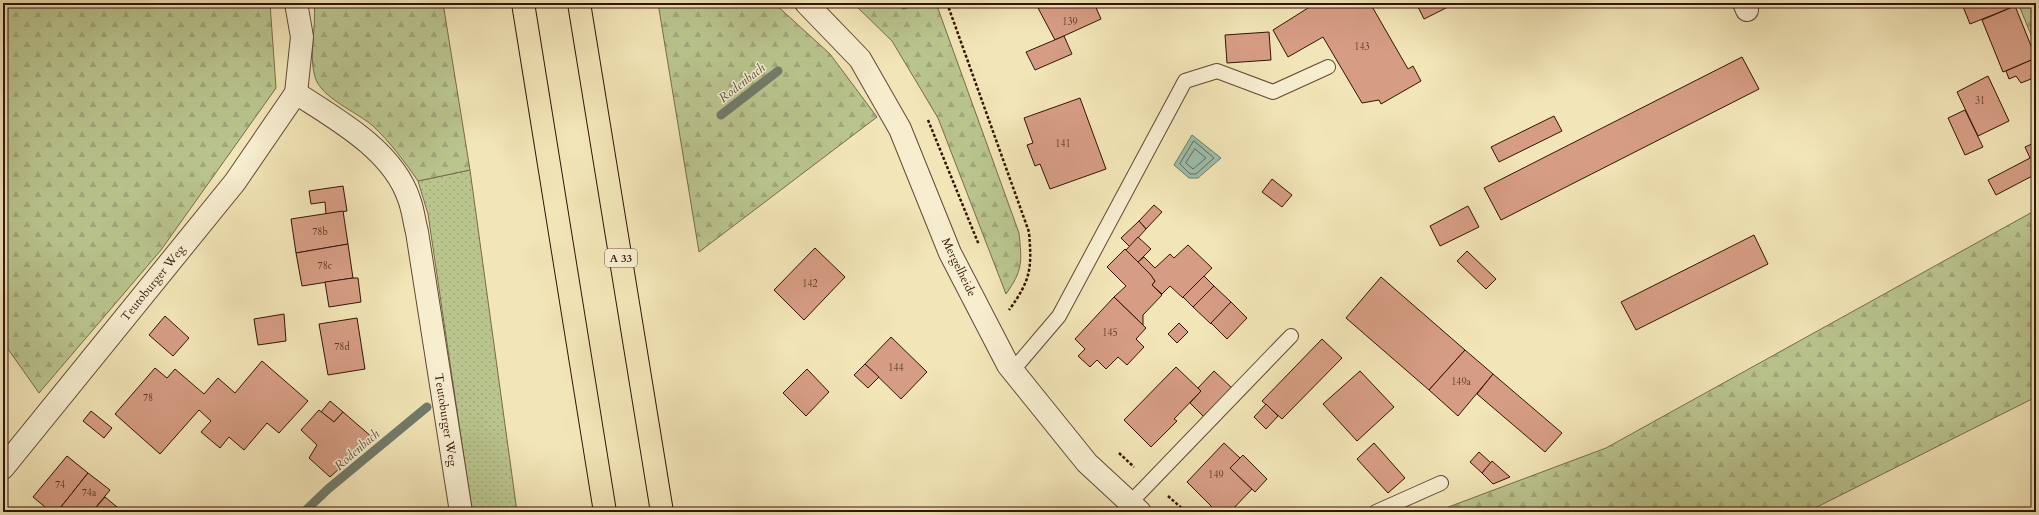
<svg xmlns="http://www.w3.org/2000/svg" width="2039" height="515" font-family="Cardo,serif">
	<style>
		.grass { fill: url(#grass-dots); stroke: #766c4a }
		.forest { fill: url(#forest-firs); stroke: #766c4a }
		.water { fill: #9bbfad; stroke: #717b6a }
		.lines { fill: none; stroke-linecap: round; stroke-linejoin: round }
		.shore { stroke: #676a59; stroke-width: 1 }
		.stream { stroke: #717b6a; stroke-width: 9 }
		.building { fill: #d69d84; stroke: #331405 }
		.service-casing { stroke: #634832; stroke-width: 16 }
		.minor-casing { stroke: #634832; stroke-width: 24 }
		.motorway-casing { stroke: #331405; stroke-width: 24 }
		.path { stroke: #331405; stroke-width: 2.5; stroke-dasharray: 3 2; stroke-linecap: butt }
		.service { stroke: #f7eed0; stroke-width: 14 }
		.minor { stroke: #f7eed0; stroke-width: 22 }
		.motorway { stroke: #f2e5b7; stroke-width: 22 }
		.labels { text-anchor: middle; dominant-baseline: central; stroke-width: 3; stroke-linejoin: round; paint-order: stroke }
		.number-label { font-size: 10px; fill: #5c3625 }
		.shield { fill: #f7eed0; stroke: #6e5542; stroke-width: 1 }
		.shield-label { font-size: 11px; font-weight: bold; fill: #331405 }
		.street-label { font-size: 12px; fill: #331405; stroke: #f7eed0 }
		.water-label { font-size: 13px; font-style: italic; fill: #575040; stroke: #f7eed0 }
	</style>
	<defs>
		<pattern id="grass-dots" width="8" height="8" patternUnits="userSpaceOnUse"><rect width="8" height="8" fill="#bac58e"/><path d="M2 2h.1M6 6h.1" fill="none" stroke="#a0a879" stroke-width="1.8" stroke-linecap="round"/></pattern>
		<pattern id="forest-firs" width="22" height="20" patternUnits="userSpaceOnUse"><rect width="22" height="20" fill="#bac58e"/><path d="M5 1l3.5 6h-7zM16 11l3.5 6h-7z" fill="#a0a879"/></pattern>
	</defs>
	<rect width="100%" height="100%" fill="#f2e5b7"/>
	<filter id="stains"><feTurbulence type="fractalNoise" baseFrequency=".005" numOctaves="4"/><feColorMatrix values="0 0 0 0 .2 0 0 0 0 .09 0 0 0 0 .02 0 0 0 .5 -.17"/></filter>
	<radialGradient id="worn" r=".72"><stop offset=".6" stop-color="#630" stop-opacity="0"/><stop offset="1" stop-color="#630" stop-opacity=".3"/></radialGradient>
	<!-- grass -->
	<path class="grass" d="M 470,170 L 517,512 L 472,512 L 428,214 L 418,181 Z"/>
	<!-- forest -->
	<g class="forest">
		<path d="M 3,3 L 270,3 L 276,88 L 161,250 L 39,393 L 3,342 Z"/>
		<path d="M 314,3 L 443,3 L 470,170 L 418,181 C 404,161 390,142 373,126 C 357,112 321,98 315,77 C 308,52 317,27 314,3 Z"/>
		<path d="M 658,3 L 774,3 L 830,54 L 877,117 L 699,252 Z"/>
		<path d="M 853,3 L 936,3 L 1019,233 C 1022,262 1023,270 1006,294 L 938,118 L 892,41 Z"/>
		<path d="M 2018,3 L 2036,3 L 2036,47 Z"/>
		<path d="M 2036,210 L 2036,397 L 1807,512 L 1435,512 L 1606,448 Z"/>
	</g>
	<!-- water -->
	<path class="water" d="M 1192,135 L 1221,158 L 1198,178 L 1189,178 L 1174,165 Z"/>
	<g class="lines">
		<!-- shore -->
		<g class="shore">
			<path d="M 1194,141 L 1214,158 L 1196,174 L 1190,174 L 1180,164 Z"/>
			<path d="M 1195,149 L 1206,158 L 1193,169 L 1186,163 Z"/>
		</g>
		<!-- stream -->
		<g class="stream">
			<path d="M 904,5 L 908,3"/>
			<path d="M 721,115 L 778,71"/>
			<path d="M 304,512 L 328,489 L 427,407"/>
		</g>
	</g>
	<!-- building -->
	<g class="building">
		<path d="M 1038,3 L 1094,3 L 1101,19 L 1055,40 L 1038,8 L 1040,8 Z"/>
		<path d="M 1316,3 L 1370,3 L 1408,69 L 1413,66 L 1421,81 L 1381,104 L 1379,100 L 1362,103 L 1323,37 L 1288,57 L 1273,30 Z"/>
		<path d="M 1416,3 L 1456,3 L 1424,19 Z"/>
		<path d="M 1964,3 L 2014,3 L 2015,6 L 1970,24 L 1962,4 Z"/>
		<path d="M 2015,6 L 2036,58 L 2003,72 L 1982,20 Z"/>
		<path d="M 1269,32 L 1271,60 L 1227,63 L 1225,35 Z"/>
		<path d="M 1064,36 L 1072,54 L 1035,70 L 1026,52 Z"/>
		<path d="M 1742,57 L 1759,89 L 1501,220 L 1484,188 Z"/>
		<path d="M 2036,58 L 2036,77 L 2021,83 L 2016,76 L 2009,79 L 2006,71 Z"/>
		<path d="M 1988,76 L 2009,121 L 1978,136 L 1957,92 Z"/>
		<path d="M 1080,98 L 1106,169 L 1050,189 L 1040,164 L 1035,166 L 1027,145 L 1033,143 L 1024,118 Z"/>
		<path d="M 1965,110 L 1983,147 L 1965,155 L 1948,118 Z"/>
		<path d="M 1554,116 L 1562,131 L 1499,162 L 1491,147 Z"/>
		<path d="M 2036,142 L 2036,174 L 1996,195 L 1988,180 L 2030,158 L 2025,147 Z"/>
		<path d="M 1272,179 L 1292,195 L 1282,207 L 1262,192 Z"/>
		<path d="M 343,186 L 347,211 L 326,214 L 325,202 L 311,204 L 309,191 Z"/>
		<path d="M 1154,205 L 1162,212 L 1146,229 L 1139,221 Z"/>
		<path d="M 1468,206 L 1479,227 L 1440,246 L 1430,226 Z"/>
		<path d="M 343,211 L 348,244 L 296,253 L 291,219 Z"/>
		<path d="M 1139,221 L 1146,229 L 1130,247 L 1121,238 Z"/>
		<path d="M 1754,235 L 1768,264 L 1636,330 L 1621,302 Z"/>
		<path d="M 1138,237 L 1151,249 L 1138,262 L 1126,250 Z"/>
		<path d="M 348,244 L 353,278 L 302,286 L 296,253 Z"/>
		<path d="M 1188,245 L 1212,268 L 1183,298 L 1170,286 L 1162,294 L 1152,285 L 1155,281 L 1138,262 L 1144,257 L 1155,268 L 1170,254 L 1174,258 Z"/>
		<path d="M 815,248 L 845,277 L 804,320 L 774,290 Z"/>
		<path d="M 1125,249 L 1150,274 L 1155,281 L 1152,285 L 1162,295 L 1143,315 L 1143,325 L 1114,297 L 1126,286 L 1107,267 Z"/>
		<path d="M 1467,251 L 1496,279 L 1486,289 L 1457,261 Z"/>
		<path d="M 1204,276 L 1214,286 L 1193,307 L 1183,297 Z"/>
		<path d="M 1381,277 L 1465,350 L 1429,390 L 1346,318 Z"/>
		<path d="M 353,278 L 358,278 L 361,302 L 329,307 L 325,282 Z"/>
		<path d="M 1214,286 L 1231,302 L 1211,324 L 1193,307 Z"/>
		<path d="M 1114,297 L 1146,328 L 1136,339 L 1144,347 L 1127,365 L 1118,357 L 1106,369 L 1097,360 L 1090,367 L 1078,356 L 1085,349 L 1075,339 Z"/>
		<path d="M 1231,302 L 1247,318 L 1227,339 L 1211,323 Z"/>
		<path d="M 284,314 L 286,341 L 258,345 L 254,319 Z"/>
		<path d="M 165,316 L 189,338 L 173,356 L 149,335 Z"/>
		<path d="M 357,318 L 365,369 L 328,375 L 319,324 Z"/>
		<path d="M 1179,323 L 1188,332 L 1177,343 L 1168,334 Z"/>
		<path d="M 891,337 L 927,372 L 901,399 L 865,364 Z"/>
		<path d="M 1322,339 L 1342,358 L 1282,419 L 1262,401 Z"/>
		<path d="M 1465,350 L 1493,374 L 1458,416 L 1429,390 Z"/>
		<path d="M 262,361 L 308,401 L 279,433 L 267,423 L 244,450 L 229,437 L 220,448 L 201,432 L 211,421 L 199,410 L 160,454 L 115,414 L 155,368 L 167,378 L 175,369 L 204,394 L 218,378 L 235,393 Z"/>
		<path d="M 865,364 L 879,377 L 868,388 L 854,375 Z"/>
		<path d="M 1176,367 L 1201,391 L 1174,419 L 1177,421 L 1151,447 L 1124,420 Z"/>
		<path d="M 807,369 L 829,392 L 806,416 L 783,393 Z"/>
		<path d="M 1214,371 L 1233,389 L 1205,418 L 1190,403 L 1201,391 L 1198,388 Z"/>
		<path d="M 1360,371 L 1394,407 L 1357,441 L 1323,404 Z"/>
		<path d="M 1493,374 L 1562,433 L 1545,452 L 1477,394 Z"/>
		<path d="M 330,401 L 343,412 L 334,422 L 321,412 Z"/>
		<path d="M 1266,404 L 1278,416 L 1266,429 L 1254,417 Z"/>
		<path d="M 319,410 L 334,422 L 343,412 L 373,438 L 330,477 L 309,458 L 317,445 L 301,430 Z"/>
		<path d="M 91,411 L 112,428 L 104,438 L 83,421 Z"/>
		<path d="M 1224,443 L 1240,458 L 1230,468 L 1252,489 L 1230,512 L 1217,512 L 1187,482 Z"/>
		<path d="M 1374,443 L 1405,478 L 1388,493 L 1357,459 Z"/>
		<path d="M 1479,452 L 1491,463 L 1482,473 L 1470,462 Z"/>
		<path d="M 1243,455 L 1267,479 L 1255,492 L 1230,468 Z"/>
		<path d="M 67,456 L 88,473 L 57,512 L 51,512 L 33,497 Z"/>
		<path d="M 1492,461 L 1510,477 L 1493,484 L 1482,473 Z"/>
		<path d="M 88,473 L 110,490 L 92,512 L 57,512 Z"/>
		<path d="M 105,497 L 123,512 L 92,512 Z"/>
	</g>
	<g class="lines">
		<!-- service casing -->
		<g class="service-casing">
			<g id="service">
				<path d="M 1013,370 L 1059,316 L 1185,81 L 1217,71 L 1273,92 L 1328,67"/>
				<path d="M 1130,503 L 1291,336"/>
				<path d="M 1376,512 L 1441,483"/>
			</g>
		</g>
		<!-- minor casing -->
		<g class="minor-casing">
			<g id="minor">
				<path d="M 806,3 L 860,59 L 900,129 L 950,253 L 1008,365 L 1087,463 L 1140,512"/>
				<path d="M 1744,3 L 1747,10"/>
				<path d="M 296,93 C 336,119 393,150 409,199 C 413,209 414,221 417,232 L 461,512"/>
				<path d="M 3,468 L 235,182 L 296,93 L 302,37 L 296,3"/>
			</g>
		</g>
		<!-- motorway casing -->
		<g class="motorway-casing">
			<g id="motorway">
				<path d="M 523,3 L 605,512"/>
				<path d="M 579,3 L 662,512"/>
			</g>
		</g>
		<!-- path -->
		<g class="path">
			<path d="M 947,3 L 1029,232 C 1032,268 1031,280 1009,310"/>
			<path d="M 928,120 L 979,245"/>
			<path d="M 1119,453 L 1134,467"/>
			<path d="M 1168,496 L 1186,512"/>
		</g>
		<!-- service -->
		<use href="#service" class="service"/>
		<!-- minor -->
		<use href="#minor" class="minor"/>
		<!-- motorway -->
		<use href="#motorway" class="motorway"/>
	</g>
	<g class="labels">
		<!-- number labels -->
		<g class="number-label">
			<text x="1070" y="22">139</text>
			<text x="1362" y="47">143</text>
			<text x="1980" y="101">31</text>
			<text x="1063" y="144">141</text>
			<text x="320" y="232">78b</text>
			<text x="325" y="266">78c</text>
			<text x="810" y="284">142</text>
			<text x="1110" y="333">145</text>
			<text x="342" y="347">78d</text>
			<text x="896" y="368">144</text>
			<text x="1461" y="382">149a</text>
			<text x="148" y="398">78</text>
			<text x="1216" y="475">149</text>
			<text x="60" y="485">74</text>
			<text x="89" y="493">74a</text>
		</g>
		<!-- shield labels -->
		<rect class="shield" x="605" y="249" width="32" height="18" rx="3"/>
		<g class="shield-label">
			<text x="621" y="258">A 33</text>
		</g>
		<!-- street labels -->
		<g class="street-label">
			<text transform="translate(959 267) rotate(64)">Mergelheide</text>
			<text transform="translate(153 283) rotate(-51)">Teutoburger Weg</text>
			<text transform="translate(446 420) rotate(81)">Teutoburger Weg</text>
		</g>
		<!-- water labels -->
		<g class="water-label">
			<text transform="translate(742 83) rotate(-38)">Rodenbach</text>
			<text transform="translate(357 450) rotate(-41)">Rodenbach</text>
		</g>
	</g>
	<!-- margin -->
	<rect width="2039" height="515" fill="none" stroke="#f2e5b7" stroke-width="16"/>
	<rect x="4" y="4" width="2031" height="507" fill="none" stroke="#331405" stroke-width="2"/>
	<rect x="8" y="8" width="2023" height="499" fill="none" stroke="#331405"/>
	<rect width="100%" height="100%" filter="url(#stains)"/>
	<rect width="100%" height="100%" fill="url(#worn)"/>
</svg>
